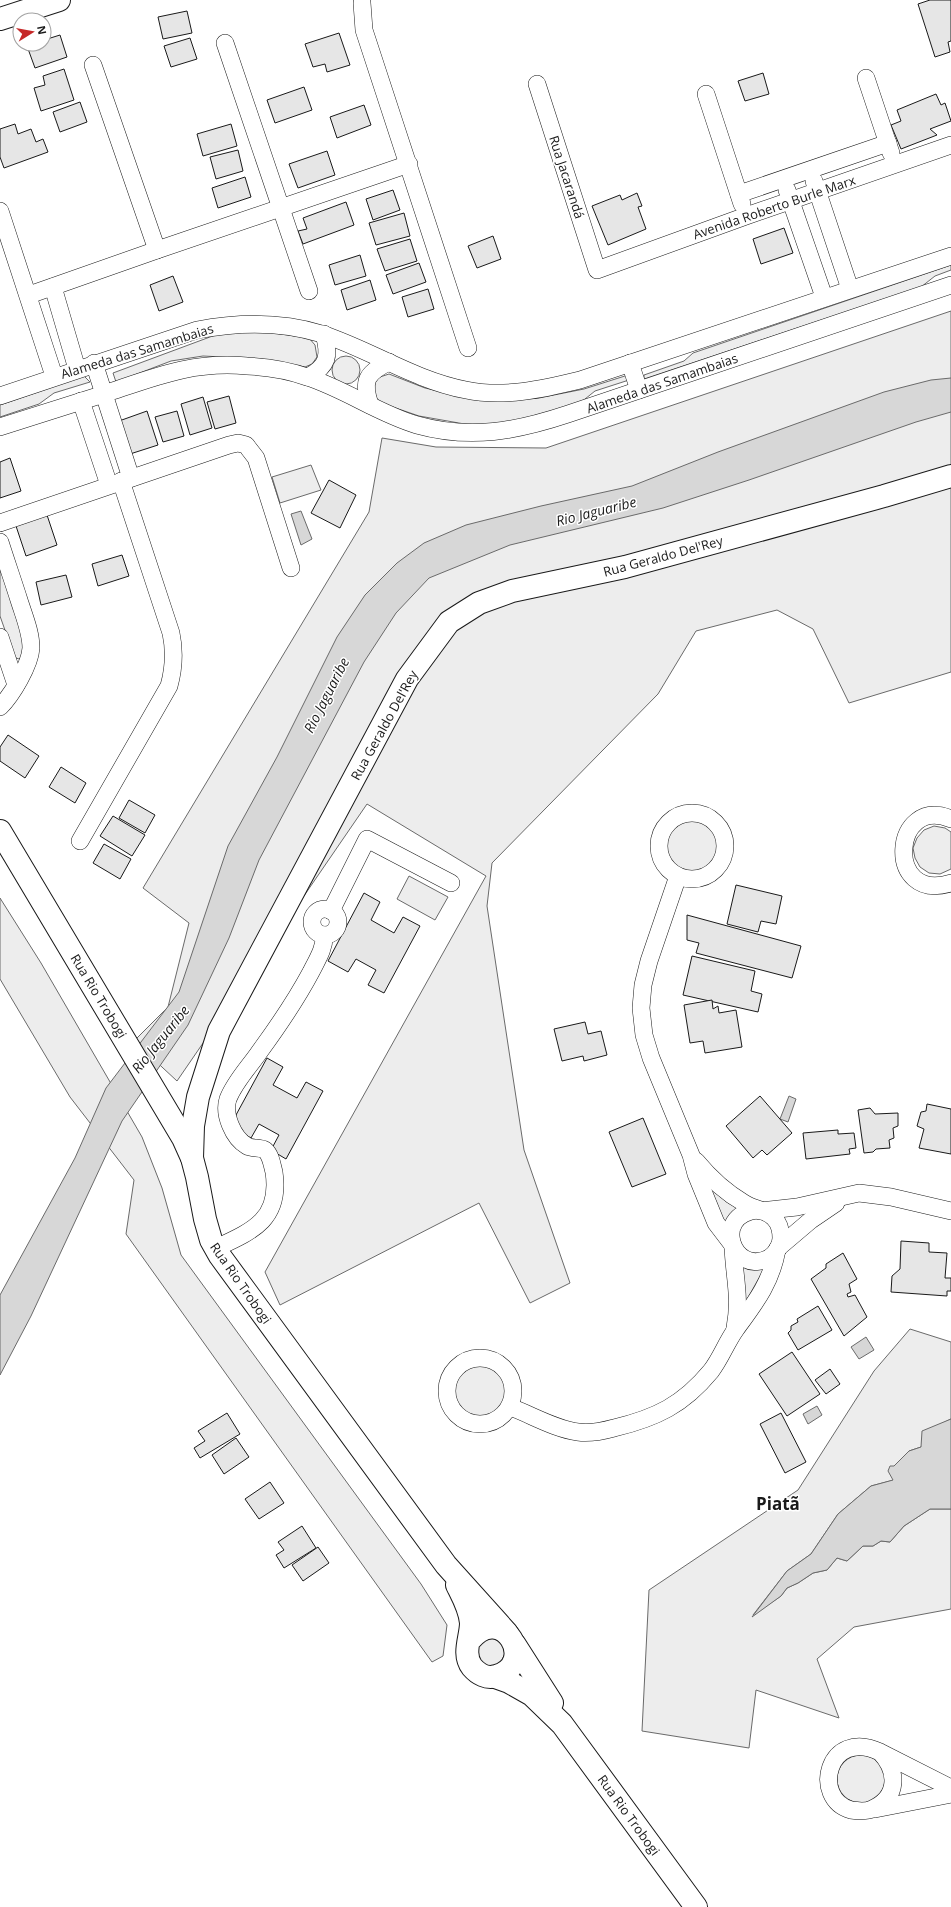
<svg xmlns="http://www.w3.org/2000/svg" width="951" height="1907" font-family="'Open Sans',sans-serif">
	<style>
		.built { fill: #ededed; stroke: #6a6a6a }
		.water { fill: #d7d7d7; stroke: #6a6a6a }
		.building { fill: #e6e6e6; stroke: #1a1a1a }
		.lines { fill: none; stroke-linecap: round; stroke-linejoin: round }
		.minor-casing { stroke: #1a1a1a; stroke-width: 18 }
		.major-casing { stroke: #1a1a1a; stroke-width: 24 }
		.minor { stroke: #fff; stroke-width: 17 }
		.major { stroke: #fff; stroke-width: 22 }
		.labels { text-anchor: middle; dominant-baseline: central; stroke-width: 3; stroke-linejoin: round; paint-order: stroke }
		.street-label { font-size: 13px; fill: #1a1a1a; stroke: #fff }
		.water-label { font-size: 14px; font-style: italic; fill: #1a1a1a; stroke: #fff }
		.district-label { font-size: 17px; font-weight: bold; fill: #1a1a1a; stroke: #fff }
	</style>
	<rect width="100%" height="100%" fill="#fff"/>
	<!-- built -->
	<g class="built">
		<path d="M 951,265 L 951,270 L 935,276 L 921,287 L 644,379 L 644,375 L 684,361 L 693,353 Z"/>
		<path d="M 951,311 L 951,672 L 849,703 L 813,629 L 777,610 L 696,631 L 658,694 L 492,863 L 487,906 L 524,1150 L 570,1283 L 530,1303 L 479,1203 L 280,1305 L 265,1272 L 486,876 L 367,804 L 177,1081 L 134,1041 L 168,1007 L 189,923 L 143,888 L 369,512 L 382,438 L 436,447 L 546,448 Z"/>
		<path d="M 253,330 L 309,338 L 315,345 L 317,357 L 312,364 L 305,367 L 261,359 L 203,356 L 171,361 L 116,382 L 113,373 L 218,334 Z"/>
		<circle cx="346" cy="370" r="14"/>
		<path d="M 389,374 L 425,388 L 470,398 L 510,400 L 539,398 L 584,389 L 628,375 L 629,380 L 595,391 L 580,403 L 501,425 L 476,426 L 419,416 L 384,404 L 377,399 L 374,391 L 375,382 L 380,377 Z"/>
		<path d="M 84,376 L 90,382 L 54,393 L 39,404 L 0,417 L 0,405 Z"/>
		<path d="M 311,465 L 321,490 L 280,503 L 272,477 Z"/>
		<path d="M 0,565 L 24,642 L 22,656 L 19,659 L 16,658 L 13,653 L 0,616 Z"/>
		<circle cx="693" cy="846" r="26"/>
		<path d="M 934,826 L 945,828 L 951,832 L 951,869 L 940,874 L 929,873 L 920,867 L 915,858 L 913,848 L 917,838 L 924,830 Z"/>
		<path d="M 409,876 L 448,897 L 435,920 L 397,899 Z"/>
		<path d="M 0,898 L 41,963 L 142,1137 L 162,1188 L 181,1255 L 421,1584 L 447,1625 L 443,1656 L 432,1662 L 126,1234 L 134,1180 L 70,1097 L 0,979 Z"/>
		<path d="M 708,1187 L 728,1203 L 740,1209 L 726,1227 Z"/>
		<path d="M 740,1265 L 747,1269 L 764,1269 L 745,1303 Z"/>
		<path d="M 910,1329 L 951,1342 L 951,1419 L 939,1425 L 921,1447 L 909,1451 L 894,1466 L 894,1480 L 871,1486 L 838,1514 L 811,1554 L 787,1571 L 753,1615 L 781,1596 L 787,1588 L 798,1583 L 813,1573 L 827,1570 L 837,1558 L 847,1561 L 863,1546 L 873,1546 L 881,1541 L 890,1542 L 904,1526 L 930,1509 L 951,1509 L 951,1609 L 854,1627 L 817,1659 L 839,1718 L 756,1690 L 749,1748 L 642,1731 L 649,1590 L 798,1490 L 874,1371 Z"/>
		<circle cx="481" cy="1391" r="26"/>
		<path d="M 489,1634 L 508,1646 L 499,1667 L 481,1666 L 475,1644 Z"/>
		<circle cx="861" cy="1779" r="24"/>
	</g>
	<!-- water -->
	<g class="water">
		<path d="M 951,378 L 951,412 L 916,422 L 749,480 L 663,508 L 510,545 L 429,578 L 396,613 L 364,662 L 259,860 L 229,938 L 188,1025 L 122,1121 L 31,1316 L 0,1375 L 0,1295 L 75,1158 L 106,1088 L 179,992 L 228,846 L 277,757 L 337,637 L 365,595 L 397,563 L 424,543 L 466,525 L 541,506 L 632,486 L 718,452 L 884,392 L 931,380 Z"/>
		<path d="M 301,511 L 312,539 L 301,545 L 291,514 Z"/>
		<path d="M 789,1096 L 796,1099 L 788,1122 L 780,1119 Z"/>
		<path d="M 866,1337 L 874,1350 L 859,1359 L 851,1347 Z"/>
		<path d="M 817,1406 L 822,1415 L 808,1424 L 803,1414 Z"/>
		<path d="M 951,1419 L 951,1509 L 930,1509 L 904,1526 L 890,1542 L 881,1541 L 873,1546 L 863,1546 L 847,1561 L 837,1558 L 827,1570 L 813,1573 L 798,1583 L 787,1588 L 781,1596 L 752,1617 L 787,1571 L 811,1554 L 838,1514 L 871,1486 L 893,1480 L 888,1471 L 890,1466 L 894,1466 L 909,1451 L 921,1447 L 922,1431 Z"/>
	</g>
	<!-- building -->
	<g class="building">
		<path d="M 930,0 L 951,0 L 951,41 L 948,42 L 950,52 L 935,57 L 918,4 Z"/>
		<path d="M 187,11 L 192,33 L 163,39 L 158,17 Z"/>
		<path d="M 339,33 L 350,65 L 327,72 L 325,64 L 313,67 L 305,44 Z"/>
		<path d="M 60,35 L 67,57 L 35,68 L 27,46 L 44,44 L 44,40 Z"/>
		<path d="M 190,38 L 197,59 L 171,67 L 164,46 Z"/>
		<path d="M 64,69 L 74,100 L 41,111 L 34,88 L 45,85 L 43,76 Z"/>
		<path d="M 763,73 L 769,94 L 745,101 L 738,81 Z"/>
		<path d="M 304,87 L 312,110 L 275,123 L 267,100 Z"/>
		<path d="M 936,94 L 941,105 L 945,103 L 951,121 L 930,129 L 937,135 L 901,149 L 891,125 L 901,121 L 897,110 Z"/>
		<path d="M 80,102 L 87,122 L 60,132 L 53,112 Z"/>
		<path d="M 364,105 L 371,125 L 337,138 L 330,117 Z"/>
		<path d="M 15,124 L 18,134 L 31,129 L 36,142 L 43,139 L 48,152 L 4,168 L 0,157 L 0,129 Z"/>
		<path d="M 231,124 L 237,146 L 203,156 L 197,134 Z"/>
		<path d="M 238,150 L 243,171 L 216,179 L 210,157 Z"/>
		<path d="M 327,151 L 335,175 L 298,188 L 289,164 Z"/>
		<path d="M 245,177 L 251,197 L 218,208 L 212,188 Z"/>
		<path d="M 393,190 L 400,210 L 373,220 L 366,199 Z"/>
		<path d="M 637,193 L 642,206 L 638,207 L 646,229 L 608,245 L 592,206 L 620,195 L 622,200 Z"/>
		<path d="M 346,202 L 354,225 L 303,244 L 298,231 L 307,229 L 303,218 Z"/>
		<path d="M 404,213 L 410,236 L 376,245 L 369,223 Z"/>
		<path d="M 784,228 L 793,253 L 761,264 L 753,239 Z"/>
		<path d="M 493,236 L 501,259 L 477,268 L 468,246 Z"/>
		<path d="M 410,239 L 417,261 L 385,271 L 377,249 Z"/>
		<path d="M 360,255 L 366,276 L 335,285 L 329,265 Z"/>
		<path d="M 419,263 L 426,282 L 393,294 L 386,275 Z"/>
		<path d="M 173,276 L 183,302 L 159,311 L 150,285 Z"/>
		<path d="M 370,280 L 376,300 L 347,310 L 341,290 Z"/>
		<path d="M 428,289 L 434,309 L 408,317 L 402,297 Z"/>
		<path d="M 229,396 L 236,423 L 215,429 L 207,402 Z"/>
		<path d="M 203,397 L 212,428 L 190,435 L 181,404 Z"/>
		<path d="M 147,411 L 158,445 L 130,454 L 119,421 Z"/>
		<path d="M 177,411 L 184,436 L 163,442 L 155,417 Z"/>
		<path d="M 10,458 L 21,491 L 0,498 L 0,462 Z"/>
		<path d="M 329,480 L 356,495 L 340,528 L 311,513 Z"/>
		<path d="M 47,515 L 57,545 L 26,556 L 16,526 Z"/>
		<path d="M 122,555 L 129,576 L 98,586 L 92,564 Z"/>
		<path d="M 66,575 L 72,597 L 41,605 L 36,582 Z"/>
		<path d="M 8,735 L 39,756 L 25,778 L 0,761 L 0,747 Z"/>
		<path d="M 61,767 L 86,783 L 75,803 L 49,787 Z"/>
		<path d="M 129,800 L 155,815 L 145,833 L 119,818 Z"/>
		<path d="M 113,816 L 145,835 L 132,856 L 100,836 Z"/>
		<path d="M 104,844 L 131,859 L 120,879 L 93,863 Z"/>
		<path d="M 736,885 L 782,896 L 776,924 L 761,921 L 758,932 L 727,924 Z"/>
		<path d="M 364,893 L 380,902 L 371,920 L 394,933 L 403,917 L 420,926 L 384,993 L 368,985 L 376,970 L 356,959 L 348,972 L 328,961 Z"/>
		<path d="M 687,915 L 801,946 L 792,978 L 696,953 L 699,943 L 687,940 Z"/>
		<path d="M 692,956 L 755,971 L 751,991 L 762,994 L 758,1012 L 683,995 Z"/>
		<path d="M 712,1000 L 713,1009 L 718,1006 L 719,1013 L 736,1010 L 742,1047 L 705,1053 L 703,1041 L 690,1043 L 684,1005 Z"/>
		<path d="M 585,1022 L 588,1034 L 601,1031 L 607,1055 L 584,1061 L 583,1056 L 562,1061 L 554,1029 Z"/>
		<path d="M 267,1058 L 283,1067 L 273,1085 L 297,1098 L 306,1082 L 323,1091 L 286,1159 L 271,1150 L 279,1135 L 259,1124 L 251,1138 L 230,1126 Z"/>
		<path d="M 760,1096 L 792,1133 L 767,1155 L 762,1150 L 753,1158 L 726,1126 Z"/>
		<path d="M 927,1104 L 951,1109 L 951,1154 L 919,1148 L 924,1129 L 917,1126 L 921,1112 L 926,1111 Z"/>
		<path d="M 870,1108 L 875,1114 L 898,1113 L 898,1126 L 893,1128 L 894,1138 L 889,1140 L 890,1148 L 876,1149 L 873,1152 L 864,1153 L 858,1110 Z"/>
		<path d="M 643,1118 L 666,1174 L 632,1187 L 609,1132 Z"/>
		<path d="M 838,1130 L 838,1134 L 854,1133 L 856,1148 L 849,1149 L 850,1154 L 806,1159 L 803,1133 Z"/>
		<path d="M 901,1241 L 929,1243 L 929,1252 L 947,1253 L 945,1278 L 951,1278 L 951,1291 L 947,1291 L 947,1296 L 891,1292 L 892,1276 L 900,1269 Z"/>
		<path d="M 843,1253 L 857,1279 L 849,1284 L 851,1292 L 847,1294 L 848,1297 L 855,1295 L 867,1317 L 844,1336 L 811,1279 L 826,1268 L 826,1264 Z"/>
		<path d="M 818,1306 L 832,1330 L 798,1350 L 788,1333 L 791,1330 L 791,1326 L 798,1322 L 797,1319 Z"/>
		<path d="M 792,1352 L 820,1394 L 787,1416 L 759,1374 Z"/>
		<path d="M 830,1369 L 840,1384 L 826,1394 L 815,1380 Z"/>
		<path d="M 227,1413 L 240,1434 L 200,1458 L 194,1448 L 205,1441 L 198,1431 Z"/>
		<path d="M 781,1413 L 806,1462 L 785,1473 L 760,1424 Z"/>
		<path d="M 236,1438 L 249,1457 L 224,1474 L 212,1455 Z"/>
		<path d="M 270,1482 L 284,1503 L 259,1519 L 245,1499 Z"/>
		<path d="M 302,1526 L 316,1548 L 284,1568 L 276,1555 L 284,1550 L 278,1542 Z"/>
		<path d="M 318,1547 L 329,1563 L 303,1581 L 292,1565 Z"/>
	</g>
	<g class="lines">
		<!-- minor casing -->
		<g class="minor-casing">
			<g id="minor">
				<path d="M 362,3 L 364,30 L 468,348"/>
				<path d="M 225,43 L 309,291"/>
				<path d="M 93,65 L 157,250"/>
				<path d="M 866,78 L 891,153"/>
				<path d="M 537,84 L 597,270 L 746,216 L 951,145"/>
				<path d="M 706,94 L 742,204"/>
				<path d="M 814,181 L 850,289"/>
				<path d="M 787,190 L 824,297"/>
				<path d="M 739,194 L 888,143"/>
				<path d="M 0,211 L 54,376"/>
				<path d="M 53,287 L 77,369"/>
				<path d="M 29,295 L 157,250 L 409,164"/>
				<path d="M 94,363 L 131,478"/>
				<path d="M 630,363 L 639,390"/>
				<path d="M 308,377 C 328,366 330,356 324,334"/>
				<path d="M 0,396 L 197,330 C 239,322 280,321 322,334 C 371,350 414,380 466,390 C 504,398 543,389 580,380 L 951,256"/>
				<path d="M 81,401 L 109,485"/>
				<path d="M 370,405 C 362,381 366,373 389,362"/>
				<path d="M 0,427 C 34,416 69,405 104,394 C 155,377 192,361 247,366 C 267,367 288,370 307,377 C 345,389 379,414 417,425 C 471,440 517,431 568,414 L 951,285"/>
				<path d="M 0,523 L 229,445 L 238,443 L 246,445 L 256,458 L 291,568"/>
				<path d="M 0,542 C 6,561 13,581 19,600 C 24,616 31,632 31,648 C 30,665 12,695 0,707"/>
				<path d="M 0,637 L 16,685"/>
				<circle cx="692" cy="846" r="33"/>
				<path d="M 951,819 C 892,794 884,904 951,883"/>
				<path d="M 80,841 L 169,686 C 174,668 175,652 171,633 L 121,481"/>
				<path d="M 678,876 L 649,961 L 643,985 L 641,1008 L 644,1035 L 651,1058 L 691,1155 L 696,1174 L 716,1223 L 732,1244"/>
				<circle cx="325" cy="922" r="13"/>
				<path d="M 331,911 L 367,839 L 451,883"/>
				<path d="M 696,1161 C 710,1178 725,1192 744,1203 C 753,1209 767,1210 774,1218 C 779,1223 781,1231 781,1238 C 781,1245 776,1254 769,1258 C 733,1277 711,1215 757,1210"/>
				<path d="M 760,1211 L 797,1207 L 859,1193 L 891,1197 L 951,1211"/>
				<path d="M 733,1246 C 734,1277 741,1296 735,1328"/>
				<path d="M 216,1248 C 253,1231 281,1219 274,1172 C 272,1165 271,1155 265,1150 C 260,1147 252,1149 247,1146 C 233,1138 223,1114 228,1099 C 235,1081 250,1066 260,1051 C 279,1025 296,1000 311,972 C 317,960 325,948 324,935"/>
				<path d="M 778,1248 L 811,1220 L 836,1203"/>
				<circle cx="480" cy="1391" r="33"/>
				<path d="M 510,1407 C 532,1415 555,1429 578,1432 C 590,1434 603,1431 614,1428 C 656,1418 683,1405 711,1371 C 721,1358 726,1343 736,1329 C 755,1303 771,1283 777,1250"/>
				<path d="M 880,1752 C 898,1771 899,1797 872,1809 C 866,1812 858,1811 851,1810 C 811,1799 827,1727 880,1752 L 951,1788"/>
				<path d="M 875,1809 L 951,1794"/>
			</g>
		</g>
		<!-- major casing -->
		<g class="major-casing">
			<g id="major">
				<path d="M 0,19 L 59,0"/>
				<path d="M 0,831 L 183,1138 L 192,1158 L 197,1177 L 205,1219 L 211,1240 L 220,1256 L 446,1565 L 507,1633"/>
				<path d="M 192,1158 L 193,1126 L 198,1097 L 219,1031 L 407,679 L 449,622 L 479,603 L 512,591 L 625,567 L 884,496 L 951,476"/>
				<path d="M 457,1585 C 463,1597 470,1609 471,1623 C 471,1637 462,1654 472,1667 C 478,1674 487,1679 496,1676 C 539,1664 502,1601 470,1640"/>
				<path d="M 515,1645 L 552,1703"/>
				<path d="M 495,1677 L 509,1682 L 532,1695 L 562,1724 L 696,1907"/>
			</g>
		</g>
		<!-- minor -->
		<use href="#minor" class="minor"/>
		<!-- major -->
		<use href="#major" class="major"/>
	</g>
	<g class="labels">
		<!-- street labels -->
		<g class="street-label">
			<text transform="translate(567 177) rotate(72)">Rua Jacarandá</text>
			<text transform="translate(774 207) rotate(-19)">Avenida Roberto Burle Marx</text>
			<text transform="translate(137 351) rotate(-17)">Alameda das Samambaias</text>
			<text transform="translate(662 383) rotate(-19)">Alameda das Samambaias</text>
			<text transform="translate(663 556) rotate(-15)">Rua Geraldo Del'Rey</text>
			<text transform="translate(384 725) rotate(-61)">Rua Geraldo Del'Rey</text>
			<text transform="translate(99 996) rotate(59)">Rua Rio Trobogi</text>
			<text transform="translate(241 1283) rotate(55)">Rua Rio Trobogi</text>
			<text transform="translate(629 1815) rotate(54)">Rua Rio Trobogi</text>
		</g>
		<!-- water labels -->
		<g class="water-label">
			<text transform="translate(596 511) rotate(-14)">Rio Jaguaribe</text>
			<text transform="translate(326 695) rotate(-63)">Rio Jaguaribe</text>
			<text transform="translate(160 1039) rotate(-51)">Rio Jaguaribe</text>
		</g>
		<!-- district labels -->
		<g class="district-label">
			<text x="778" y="1503">Piatã</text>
		</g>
	</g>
	<!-- north arrow -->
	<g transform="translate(32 32) rotate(79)"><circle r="19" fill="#ffffff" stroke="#a3a3a3"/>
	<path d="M0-3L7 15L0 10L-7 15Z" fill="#c62828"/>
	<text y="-6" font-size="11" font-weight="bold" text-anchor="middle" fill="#1a1a1a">N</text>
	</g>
</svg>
